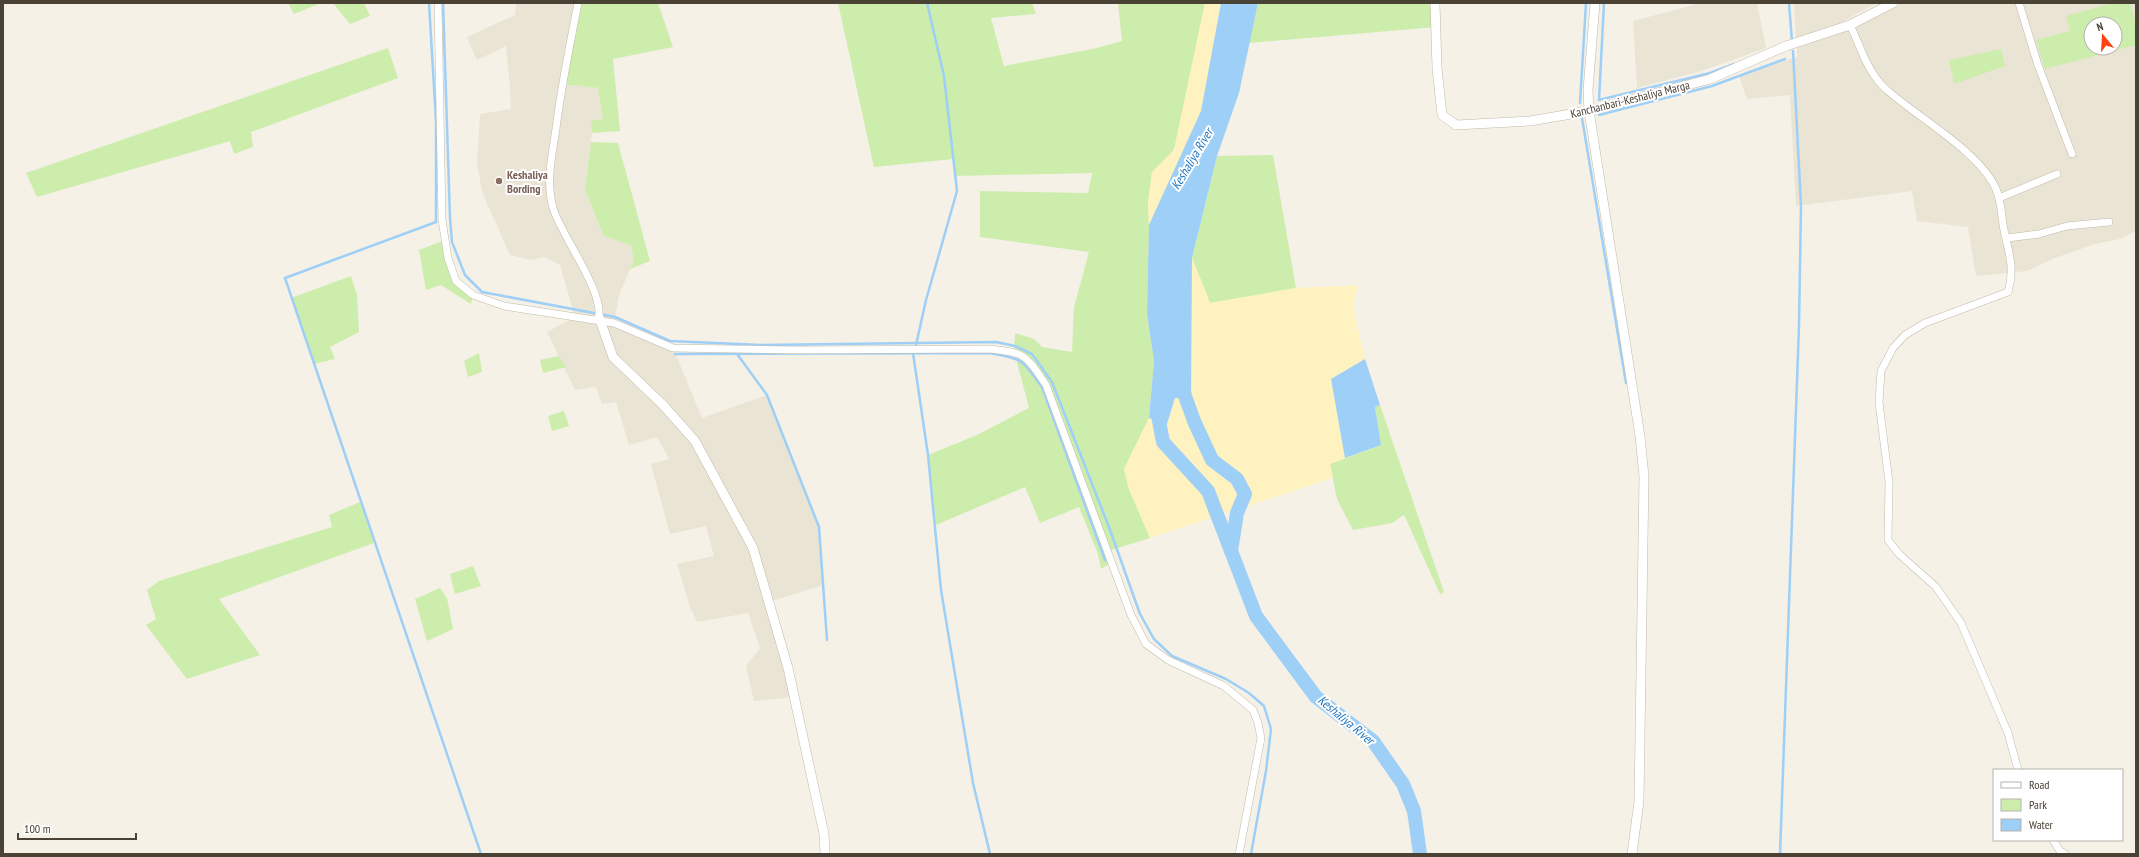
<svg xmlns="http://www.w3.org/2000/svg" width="2139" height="857" font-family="'PT Sans Narrow',sans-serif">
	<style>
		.residential { fill: #eae4d5; fill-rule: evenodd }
		.green { fill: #cdedac; fill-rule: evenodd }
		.sand { fill: #fdf2c0 }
		.water { fill: #9ecff7 }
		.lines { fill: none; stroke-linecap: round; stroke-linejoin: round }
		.stream { stroke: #9ecff7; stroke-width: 2.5 }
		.river { stroke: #9ecff7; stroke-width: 14 }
		.minor-casing { stroke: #c2baa9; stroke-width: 8 }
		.tertiary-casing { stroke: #c2baa9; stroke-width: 10 }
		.minor { stroke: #fff; stroke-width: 7 }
		.tertiary { stroke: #fff; stroke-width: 9 }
		.education-dot { fill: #8d6e63; stroke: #fff; stroke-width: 1.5 }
		.labels { text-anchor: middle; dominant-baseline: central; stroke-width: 4; stroke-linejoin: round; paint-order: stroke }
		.street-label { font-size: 12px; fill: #494235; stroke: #fff }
		.education-label { font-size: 12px; font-weight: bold; fill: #785e54; stroke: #fff; text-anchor: start }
		.water-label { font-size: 13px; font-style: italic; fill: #2377c0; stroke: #fff }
	</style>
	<rect width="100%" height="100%" fill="#f5f1e7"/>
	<!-- residential -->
	<g class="residential">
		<path d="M 516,3 L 578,3 L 562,84 L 598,88 L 603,119 L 591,120 L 592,133 L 585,189 L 603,235 L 631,246 L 634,260 L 619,295 L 614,323 L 673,348 L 702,418 L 767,395 L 819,527 L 823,585 L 769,602 L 795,697 L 754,701 L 746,666 L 760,648 L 748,613 L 697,622 L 690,607 L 677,564 L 714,556 L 706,526 L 670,534 L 651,464 L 669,459 L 657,437 L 629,445 L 616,402 L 602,404 L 596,387 L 575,390 L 547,332 L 575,317 L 560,265 L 544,257 L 531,260 L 510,255 L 482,192 L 477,162 L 480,114 L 511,109 L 510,87 L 506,46 L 477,60 L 467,37 L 515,15 Z"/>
		<path d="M 1701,3 L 1757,3 L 1766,48 L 1701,71 L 1637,88 L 1633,21 Z"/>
		<path d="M 1794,3 L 1877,3 L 1840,23 L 1796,38 Z"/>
		<path d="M 1900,3 L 2136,3 L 2136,231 L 2120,239 L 2095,244 L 2055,258 L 2027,271 L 1976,276 L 1968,227 L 1917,221 L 1912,191 L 1796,206 L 1790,95 L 1747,99 L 1739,76 L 1797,57 L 1797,48 L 1843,32 ZM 2091,24 L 2115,24 L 2115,48 L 2091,48 Z"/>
	</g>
	<!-- green -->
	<g class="green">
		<path d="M 288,3 L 321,3 L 294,14 Z"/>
		<path d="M 333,3 L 364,3 L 370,16 L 350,24 Z"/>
		<path d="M 578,3 L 658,3 L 673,47 L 613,59 L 620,131 L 592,133 L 591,120 L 603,119 L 598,88 L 562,84 Z"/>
		<path d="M 838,3 L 1032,3 L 1036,14 L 991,18 L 1004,66 L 1097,48 L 1122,41 L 1118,3 L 1205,3 L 1174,150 L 1152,172 L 1148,203 L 1149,225 L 1147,314 L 1154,361 L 1149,418 L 1124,469 L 1129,489 L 1150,538 L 1108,551 L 1112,562 L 1101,569 L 1098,554 L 1079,507 L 1040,523 L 1025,487 L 936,525 L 928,455 L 977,435 L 1029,408 L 1014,351 L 1015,333 L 1034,339 L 1042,347 L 1072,352 L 1074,307 L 1089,252 L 980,237 L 980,191 L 1088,193 L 1092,173 L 955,176 L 953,159 L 874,167 Z"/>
		<path d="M 1258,3 L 1435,3 L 1436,27 L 1249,43 Z"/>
		<path d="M 2113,3 L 2130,3 L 2136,24 L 2136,45 L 2045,69 L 2036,40 L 2070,31 L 2066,16 ZM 2091,24 L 2115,24 L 2115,48 L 2091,48 Z"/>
		<path d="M 388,48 L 398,78 L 251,132 L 253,147 L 234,154 L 230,141 L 37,197 L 26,173 Z"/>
		<path d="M 2001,49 L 2005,66 L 1954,84 L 1949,60 Z"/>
		<path d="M 591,142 L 618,143 L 650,261 L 630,269 L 634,260 L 631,246 L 603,235 L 585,189 Z"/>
		<path d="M 1273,155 L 1296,288 L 1210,303 L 1192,258 L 1217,156 Z"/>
		<path d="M 445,240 L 456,281 L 473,295 L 471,304 L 441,285 L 426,290 L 419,250 Z"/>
		<path d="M 351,276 L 357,295 L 359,332 L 330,347 L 335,359 L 314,364 L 291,298 Z"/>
		<path d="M 479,353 L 482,372 L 468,377 L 464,361 Z"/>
		<path d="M 559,356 L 566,367 L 543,373 L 540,360 Z"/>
		<path d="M 1380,405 L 1444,592 L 1440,594 L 1404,515 L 1392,523 L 1353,530 L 1337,499 L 1330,464 L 1381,445 L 1375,407 Z"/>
		<path d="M 564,411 L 569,426 L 552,431 L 548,416 Z"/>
		<path d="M 360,502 L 374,543 L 219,599 L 260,655 L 187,679 L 146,625 L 156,619 L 147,590 L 159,581 L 332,527 L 329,515 Z"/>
		<path d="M 473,566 L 481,586 L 455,594 L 450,574 Z"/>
		<path d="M 440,588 L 447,598 L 453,629 L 427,641 L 415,599 Z"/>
	</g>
	<!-- sand -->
	<g class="sand">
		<path d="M 1205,3 L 1221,3 L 1201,111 L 1149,225 L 1148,203 L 1152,172 L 1174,150 Z"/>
		<path d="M 1192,258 L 1210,303 L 1296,288 L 1358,285 L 1353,306 L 1365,359 L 1331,379 L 1345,458 L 1330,464 L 1333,478 L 1150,538 L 1129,489 L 1124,469 L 1149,418 L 1167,424 L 1175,398 L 1191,398 Z"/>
	</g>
	<!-- water -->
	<g class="water">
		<path d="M 1221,3 L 1258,3 L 1239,93 L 1217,156 L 1192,258 L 1191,399 L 1175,398 L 1167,424 L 1149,418 L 1154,361 L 1147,314 L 1149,225 L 1201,111 Z"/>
		<path d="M 1365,359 L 1380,405 L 1375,407 L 1381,445 L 1345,458 L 1331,379 Z"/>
	</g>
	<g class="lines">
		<!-- stream -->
		<g class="stream">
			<path d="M 429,3 L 436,121 L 436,222 L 285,278 L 481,854"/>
			<path d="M 443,3 L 450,218 L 452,242 L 465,275 L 482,292 L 615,317 L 670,341 L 761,345 L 996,342 L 1015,346 L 1032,354 L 1052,382 L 1109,527 L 1140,614 L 1154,639 L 1172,656 L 1226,679 L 1249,693 L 1264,706 L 1271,729 L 1266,771 L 1251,854"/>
			<path d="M 1604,3 L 1599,100 L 1710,73 L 1734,64"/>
			<path d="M 1789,3 L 1792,42"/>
			<path d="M 1580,103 L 1586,3"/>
			<path d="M 1599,115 L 1712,86 L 1785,59"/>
			<path d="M 1582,118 L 1626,383"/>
			<path d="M 916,345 L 926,300 L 957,191 L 944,76 L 927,3"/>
			<path d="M 913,353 L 928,455 L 941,590 L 973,783 L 990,854"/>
			<path d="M 675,354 L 989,353 C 1024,359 1021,359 1042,387 L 1105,560"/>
			<path d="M 737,354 L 767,395 L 819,527 L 827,640"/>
			<path d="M 1780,854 L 1799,326 L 1801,206 L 1793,51"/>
		</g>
		<!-- river -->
		<g class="river">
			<path d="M 1182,380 L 1185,396 L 1194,421 L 1212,460 L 1237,479 L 1245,494 L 1237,513 L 1231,551"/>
			<path d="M 1159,403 L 1157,410 L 1163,442 L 1208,491 L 1256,616 L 1316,697 L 1373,741 L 1403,784 L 1414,811 L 1420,854"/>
		</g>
		<!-- minor casing -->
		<g class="minor-casing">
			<g id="minor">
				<path d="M 438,3 L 442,220 L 448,258 L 456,281 L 473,295 L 504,306 L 614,323 L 673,348 L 796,350 L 989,349 C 1026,353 1025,354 1046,385 L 1131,615 L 1146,644 L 1168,660 L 1224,686 L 1253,710 L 1258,723 L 1261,738 L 1239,854"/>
				<path d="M 578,3 C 570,45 561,87 556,129 C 552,156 545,184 554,211 C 564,239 602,289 599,317"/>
				<path d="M 2019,3 L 2038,65 L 2072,154"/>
				<path d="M 1850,25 C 1861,47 1867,73 1887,90 C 1917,117 1980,152 1996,189 C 2002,203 2001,216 2004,230 C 2009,254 2015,268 2008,292 L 1925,323 L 1905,335 L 1893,348 L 1881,371 L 1879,403 L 1889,482 L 1888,540 L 1899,554 L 1936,587 L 1961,623 L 2008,733 L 2018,770"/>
				<path d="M 1999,198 L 2057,174"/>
				<path d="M 2007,238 L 2039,234 L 2067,226 L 2109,222"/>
				<path d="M 2053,840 L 2060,851 L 2065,854"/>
			</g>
		</g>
		<!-- tertiary casing -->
		<g class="tertiary-casing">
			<g id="tertiary">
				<path d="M 1435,3 L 1437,68 L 1442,115 L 1456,125 L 1530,121 L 1589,111 L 1710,79 L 1786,46 L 1850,25 L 1893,3"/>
				<path d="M 1595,3 L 1588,90 L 1589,111 L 1640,436 L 1644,477 L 1639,801 L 1632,854"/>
				<path d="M 599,317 L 613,357 L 664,406 L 695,441 L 753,548 L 788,668 L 824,834 L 825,854"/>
			</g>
		</g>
		<!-- minor -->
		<use href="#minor" class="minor"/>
		<!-- tertiary -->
		<use href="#tertiary" class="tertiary"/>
	</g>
	<!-- markers -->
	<circle class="education-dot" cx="499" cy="181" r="4"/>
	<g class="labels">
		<!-- street labels -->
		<g class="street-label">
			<text transform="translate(1630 99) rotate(-14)">Kanchanbari-Keshaliya Marga</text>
		</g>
		<!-- education labels -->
		<g class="education-label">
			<text x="507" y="174">Keshaliya<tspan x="507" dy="14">Bording</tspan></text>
		</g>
		<!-- water labels -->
		<g class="water-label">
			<text transform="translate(1192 159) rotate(-59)">Keshaliya River</text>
			<text transform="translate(1346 720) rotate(40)">Keshaliya River</text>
		</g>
	</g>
	<!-- border -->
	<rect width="2139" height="857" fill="none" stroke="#494235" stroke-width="8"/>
	<!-- legend -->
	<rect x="1993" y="769" width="130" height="72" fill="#ffffff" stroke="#b6b3ae"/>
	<rect x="2001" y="782" width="20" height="6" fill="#ffffff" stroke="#b6b3ae"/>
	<text x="2029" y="789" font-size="12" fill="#494235">Road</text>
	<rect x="2001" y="799" width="20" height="12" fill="#cdedac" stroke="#b6b3ae"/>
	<text x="2029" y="809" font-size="12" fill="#494235">Park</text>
	<rect x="2001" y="819" width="20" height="12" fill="#9ecff7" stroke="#b6b3ae"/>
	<text x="2029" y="829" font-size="12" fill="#494235">Water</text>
	<!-- north arrow -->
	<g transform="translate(2103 36) rotate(342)"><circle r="19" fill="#ffffff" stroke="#b6b3ae"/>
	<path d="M0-3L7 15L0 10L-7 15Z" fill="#ff4114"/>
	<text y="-6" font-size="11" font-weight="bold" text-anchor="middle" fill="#494235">N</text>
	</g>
	<!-- scale -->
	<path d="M18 833v6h118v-6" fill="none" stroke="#494235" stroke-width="2"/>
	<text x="24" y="833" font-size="12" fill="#494235" stroke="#ffffff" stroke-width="3" paint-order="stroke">100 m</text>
</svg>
